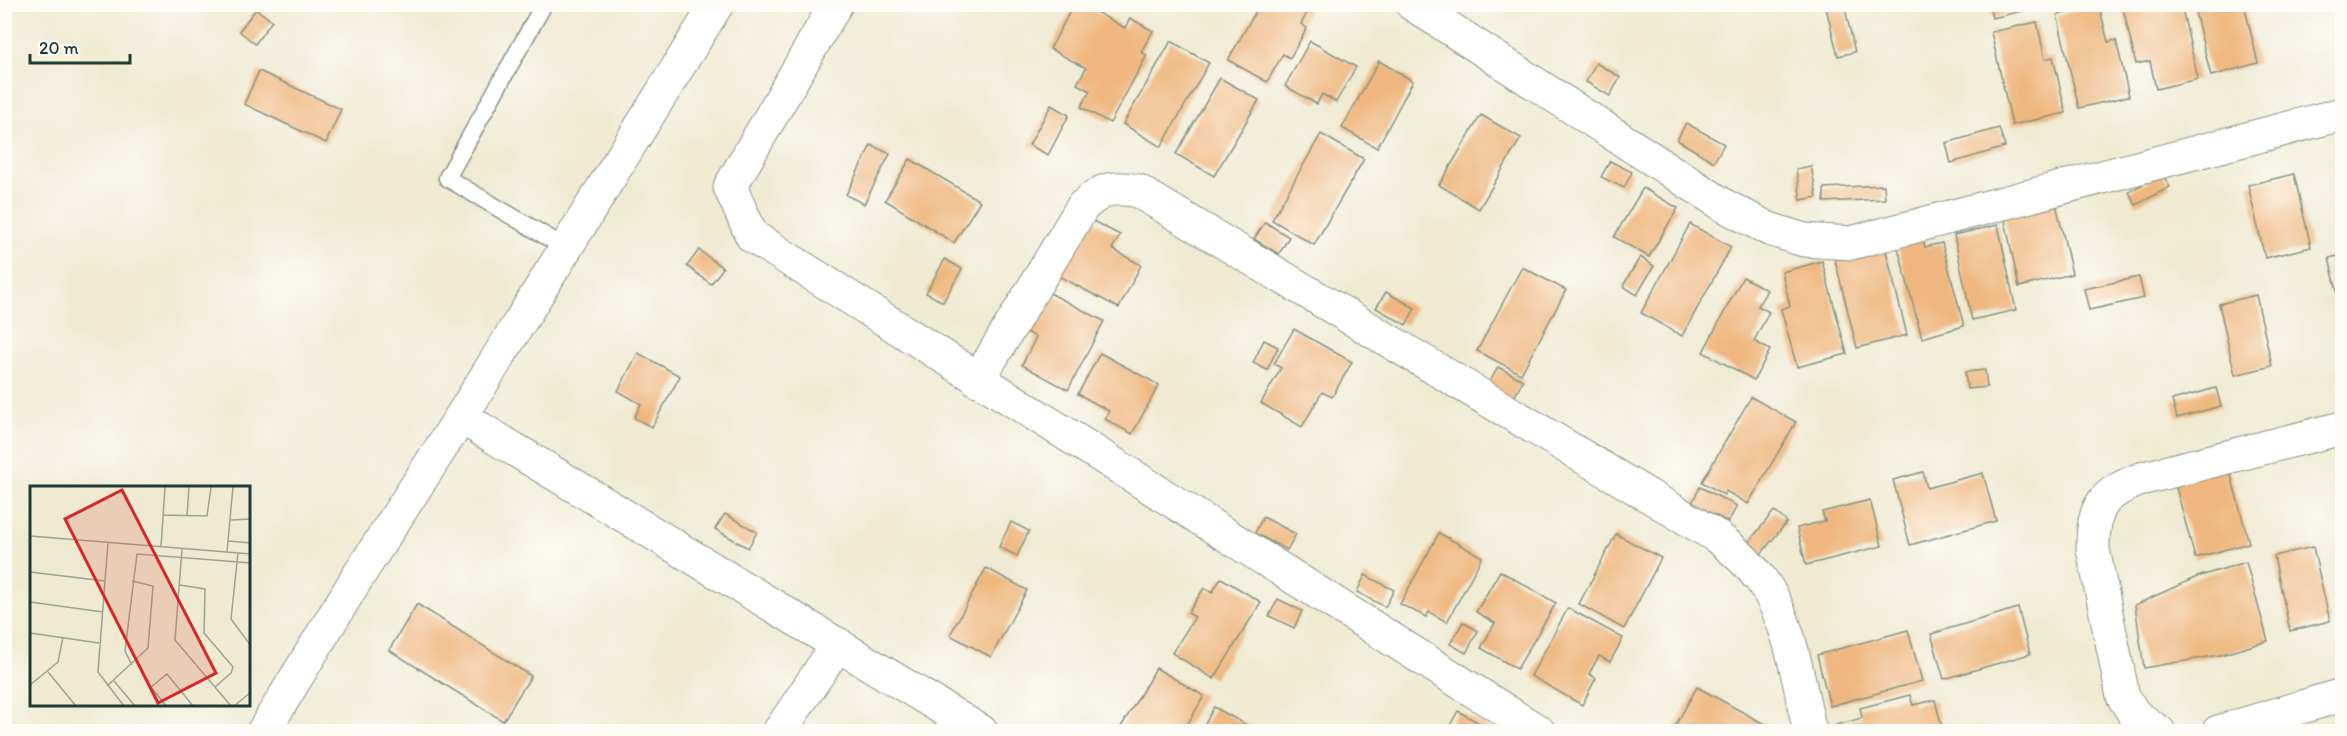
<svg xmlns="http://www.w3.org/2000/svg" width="2347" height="736" font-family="Itim,sans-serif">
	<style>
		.building { fill: #efb77f }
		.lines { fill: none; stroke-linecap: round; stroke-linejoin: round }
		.service-casing { stroke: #879482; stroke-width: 19 }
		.minor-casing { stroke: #879482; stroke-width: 35 }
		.tertiary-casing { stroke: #879482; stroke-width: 35 }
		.service { stroke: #fff; stroke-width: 16 }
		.minor { stroke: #fff; stroke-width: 33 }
		.tertiary { stroke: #fff; stroke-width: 33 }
		.inset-road { fill: none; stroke: #9ca592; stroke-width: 1.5 }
		.view { fill: #d62828; fill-opacity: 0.15; stroke: #d62828; stroke-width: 3 }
		.inset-edge { fill: none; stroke: #1f3d34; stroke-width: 3 }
	</style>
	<rect width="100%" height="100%" fill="#fdfcf7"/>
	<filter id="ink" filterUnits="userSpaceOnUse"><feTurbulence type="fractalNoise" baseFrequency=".0167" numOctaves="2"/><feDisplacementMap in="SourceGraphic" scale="12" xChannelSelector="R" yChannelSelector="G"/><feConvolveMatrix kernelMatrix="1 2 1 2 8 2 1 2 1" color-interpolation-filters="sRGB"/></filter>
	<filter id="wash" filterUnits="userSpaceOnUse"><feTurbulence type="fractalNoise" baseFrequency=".008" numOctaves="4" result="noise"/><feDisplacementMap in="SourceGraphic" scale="24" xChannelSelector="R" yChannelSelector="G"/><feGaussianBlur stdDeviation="1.35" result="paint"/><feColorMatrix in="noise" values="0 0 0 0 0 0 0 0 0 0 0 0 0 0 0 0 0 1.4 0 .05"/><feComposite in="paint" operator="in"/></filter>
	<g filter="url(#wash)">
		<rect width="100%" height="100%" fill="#efead1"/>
		<g id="blocks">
			<!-- building -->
			<g class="building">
				<path d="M 1074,4 L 1082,4 L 1125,28 L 1130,18 L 1153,31 L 1141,52 L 1147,55 L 1110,123 L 1081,107 L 1090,91 L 1077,84 L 1086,68 L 1050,49 Z"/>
				<path d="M 1260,4 L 1312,4 L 1301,24 L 1307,28 L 1290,58 L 1283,54 L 1267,82 L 1228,60 Z"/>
				<path d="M 1825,4 L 1844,4 L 1855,52 L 1838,56 Z"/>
				<path d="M 1989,4 L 2034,4 L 2035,8 L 1992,18 Z"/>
				<path d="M 2122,4 L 2181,4 L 2198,79 L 2156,89 L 2150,61 L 2136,64 Z"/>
				<path d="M 2193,4 L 2244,4 L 2258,63 L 2211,76 Z"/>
				<path d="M 2099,5 L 2108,42 L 2116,40 L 2129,96 L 2079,108 L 2057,15 Z"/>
				<path d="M 256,9 L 272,21 L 255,44 L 239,31 Z"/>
				<path d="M 2037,22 L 2045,59 L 2053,57 L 2066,113 L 2012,125 L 1991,32 Z"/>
				<path d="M 1171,41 L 1209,63 L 1161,147 L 1123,124 Z"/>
				<path d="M 1310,41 L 1356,67 L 1336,102 L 1322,94 L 1317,104 L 1285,86 Z"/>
				<path d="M 1379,61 L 1413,81 L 1377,148 L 1342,128 Z"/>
				<path d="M 1596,63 L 1620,77 L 1610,96 L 1586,82 Z"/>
				<path d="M 259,71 L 341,109 L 326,143 L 244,104 Z"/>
				<path d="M 1220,78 L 1259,100 L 1214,176 L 1176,154 Z"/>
				<path d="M 1051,105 L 1069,115 L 1048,155 L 1029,145 Z"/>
				<path d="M 1481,115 L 1521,138 L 1479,209 L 1439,185 Z"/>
				<path d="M 1686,123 L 1724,144 L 1714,162 L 1677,140 Z"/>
				<path d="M 1999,128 L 2005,147 L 1951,163 L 1946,143 Z"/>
				<path d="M 1321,134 L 1364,159 L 1314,245 L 1272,220 Z"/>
				<path d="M 871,145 L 890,154 L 864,204 L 846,195 Z"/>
				<path d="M 910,159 L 980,201 L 954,243 L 885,200 Z"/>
				<path d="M 1610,161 L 1632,172 L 1624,188 L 1601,177 Z"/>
				<path d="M 1811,166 L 1817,197 L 1801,200 L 1796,169 Z"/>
				<path d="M 2162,173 L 2170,187 L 2136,205 L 2129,192 Z"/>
				<path d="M 2294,174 L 2311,247 L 2265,258 L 2248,185 Z"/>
				<path d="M 1884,185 L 1885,199 L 1824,202 L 1824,188 Z"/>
				<path d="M 1643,188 L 1678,208 L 1649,257 L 1614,237 Z"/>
				<path d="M 2055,199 L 2072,274 L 2019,287 L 2003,211 Z"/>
				<path d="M 1089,219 L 1120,235 L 1112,249 L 1141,265 L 1119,308 L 1051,272 Z"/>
				<path d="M 1265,222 L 1289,237 L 1279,254 L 1254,239 Z"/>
				<path d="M 1690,224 L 1731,247 L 1682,336 L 1641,313 Z"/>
				<path d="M 1998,225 L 2016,310 L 1972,320 L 1954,235 Z"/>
				<path d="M 1923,237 L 1925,247 L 1942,243 L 1964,326 L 1922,338 L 1897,244 Z"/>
				<path d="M 1885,247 L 1907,335 L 1857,348 L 1835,260 Z"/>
				<path d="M 699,250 L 723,268 L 711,284 L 687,266 Z"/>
				<path d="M 2342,255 L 2342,312 L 2329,258 Z"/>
				<path d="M 1640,257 L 1654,266 L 1637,295 L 1623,286 Z"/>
				<path d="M 945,259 L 962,269 L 943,302 L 926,293 Z"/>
				<path d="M 1822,261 L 1847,354 L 1797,367 L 1781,309 L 1790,306 L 1782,272 Z"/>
				<path d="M 1522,267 L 1566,290 L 1521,374 L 1477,351 Z"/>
				<path d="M 1743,277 L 1767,290 L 1758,306 L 1769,312 L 1754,341 L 1770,350 L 1754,380 L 1703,352 Z"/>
				<path d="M 2139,277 L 2144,298 L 2089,310 L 2084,289 Z"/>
				<path d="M 1038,287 L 1104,321 L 1068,390 L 1022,365 L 1036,337 L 1017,327 Z"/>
				<path d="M 1386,292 L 1415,308 L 1406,325 L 1376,308 Z"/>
				<path d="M 2256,295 L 2272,366 L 2235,375 L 2219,304 Z"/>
				<path d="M 1294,329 L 1352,362 L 1332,397 L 1322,392 L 1302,427 L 1261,403 L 1281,368 L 1274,364 Z"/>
				<path d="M 1264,340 L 1278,347 L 1267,370 L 1253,363 Z"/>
				<path d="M 638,353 L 680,376 L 652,427 L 634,418 L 641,404 L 618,391 Z"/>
				<path d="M 1100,353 L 1159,385 L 1132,434 L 1105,419 L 1109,411 L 1078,394 Z"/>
				<path d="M 1498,367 L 1523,380 L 1512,402 L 1487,387 Z"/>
				<path d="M 1985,370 L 1987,387 L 1967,389 L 1965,372 Z"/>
				<path d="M 2216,388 L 2221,406 L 2177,418 L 2172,400 Z"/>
				<path d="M 1751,397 L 1796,422 L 1748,504 L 1726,491 L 1724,495 L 1702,482 Z"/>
				<path d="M 2228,464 L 2249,543 L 2195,558 L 2174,480 Z"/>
				<path d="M 1923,472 L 1927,488 L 1983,473 L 1996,521 L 1910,545 L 1893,480 Z"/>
				<path d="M 1700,487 L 1737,506 L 1728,522 L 1692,503 Z"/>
				<path d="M 1870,500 L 1882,546 L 1806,565 L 1797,528 L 1825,521 L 1822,512 Z"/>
				<path d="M 1774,511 L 1787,522 L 1761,554 L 1748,543 Z"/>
				<path d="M 725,514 L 757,532 L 748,548 L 715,529 Z"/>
				<path d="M 1263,517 L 1296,534 L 1287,550 L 1255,533 Z"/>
				<path d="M 1011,522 L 1029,531 L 1017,556 L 999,547 Z"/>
				<path d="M 1439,533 L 1482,557 L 1447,622 L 1429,612 L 1426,617 L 1400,604 Z"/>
				<path d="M 1616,534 L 1661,558 L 1624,629 L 1579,604 Z"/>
				<path d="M 2313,547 L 2330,621 L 2290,631 L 2274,556 Z"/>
				<path d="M 2246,562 L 2268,641 L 2220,655 L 2144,668 L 2135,605 L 2197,577 Z"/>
				<path d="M 986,568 L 1027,590 L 991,657 L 950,635 Z"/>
				<path d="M 1500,571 L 1556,603 L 1517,669 L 1481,648 L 1495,623 L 1476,612 Z"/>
				<path d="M 1365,575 L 1394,590 L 1385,607 L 1357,592 Z"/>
				<path d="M 1221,578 L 1261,602 L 1214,679 L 1172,653 L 1195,617 L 1188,613 L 1204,588 L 1212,593 Z"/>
				<path d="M 1278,599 L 1302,611 L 1294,628 L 1269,616 Z"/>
				<path d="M 417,604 L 531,676 L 503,721 L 389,650 Z"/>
				<path d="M 1568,608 L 1623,638 L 1610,662 L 1599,656 L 1589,674 L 1596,678 L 1582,705 L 1531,676 Z"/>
				<path d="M 2018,608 L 2030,654 L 1944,679 L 1931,634 Z"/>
				<path d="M 1463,622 L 1478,631 L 1466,653 L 1450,644 Z"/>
				<path d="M 1908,630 L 1922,681 L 1830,706 L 1817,655 Z"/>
				<path d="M 1156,668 L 1204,696 L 1183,732 L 1118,732 Z"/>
				<path d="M 1697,687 L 1766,725 L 1762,732 L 1672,732 Z"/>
				<path d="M 1910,695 L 1913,705 L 1935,700 L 1943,732 L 1838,732 L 1836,725 L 1862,718 L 1860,708 Z"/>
				<path d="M 1214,707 L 1254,729 L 1253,732 L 1201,732 Z"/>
				<path d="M 1458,711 L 1490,729 L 1489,732 L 1458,732 L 1449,727 Z"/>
			</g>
		</g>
	</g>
	<g filter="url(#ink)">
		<use href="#blocks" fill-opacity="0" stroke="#879482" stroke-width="1.5"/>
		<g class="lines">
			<!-- service casing -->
			<g class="service-casing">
				<path id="service" d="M 544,4 L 447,178 L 566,248"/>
			</g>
			<!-- minor casing -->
			<g class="minor-casing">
				<g id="minor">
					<path d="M 836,4 L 730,187 L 752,236 L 1539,732"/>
					<path d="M 1412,4 L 1725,206 L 1769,229 L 1804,240 L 1851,243 L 2342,114"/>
					<path d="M 978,380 L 1083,206 C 1104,188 1111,186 1138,191 L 1716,536 C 1733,549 1749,563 1762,581 C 1791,622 1799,684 1810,732"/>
					<path d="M 263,732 L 357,578 L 461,417"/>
					<path d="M 779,732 L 838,644"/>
					<path d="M 2159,732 L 2135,715 L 2123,696 L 2093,549 C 2093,504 2103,493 2144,478 L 2342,428"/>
					<path d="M 2218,732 L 2342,695"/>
				</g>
			</g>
			<!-- tertiary casing -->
			<g class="tertiary-casing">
				<path id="tertiary" d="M 717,4 L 461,417 L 982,732"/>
			</g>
			<!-- service -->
			<use href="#service" class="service"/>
			<!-- minor -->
			<use href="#minor" class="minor"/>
			<!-- tertiary -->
			<use href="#tertiary" class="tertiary"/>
		</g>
	</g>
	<!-- overview -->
	<g transform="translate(30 486)">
		<rect width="220" height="220" fill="#efead1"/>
		<path class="inset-road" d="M 133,29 L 177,30 L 181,1M 157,30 L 159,1M 201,34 L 221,33M 0,50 L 221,68M 198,55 L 203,1M 78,56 L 68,186 L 94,220M 131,61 L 135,1M 152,63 L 145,154 L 201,220M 197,66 L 198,55 L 221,57M 208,67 L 201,133 L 221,160M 0,86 L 75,95M 150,99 L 175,103 L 174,147 L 203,181 L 201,187 L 185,201M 0,116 L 73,126M 0,147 L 69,157M 102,179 L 95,165 L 107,68 L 221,77M 18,186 L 46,220M 84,195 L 105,220M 0,199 L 28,176 L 33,151M 77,200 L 118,162 L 123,100 L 102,95M 136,220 L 121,201 L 137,188 L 163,220M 204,220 L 221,206"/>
		<path class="view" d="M 92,4 L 186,187 L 128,217 L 35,33 Z"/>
		<rect width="220" height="220" class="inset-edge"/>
	</g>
	<!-- margin -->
	<rect width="2347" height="736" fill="none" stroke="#fdfcf7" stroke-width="24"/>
	<!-- scale -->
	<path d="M30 54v9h100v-9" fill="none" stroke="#1f3d34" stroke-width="3"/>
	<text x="39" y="54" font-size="18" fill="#1f3d34" stroke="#fdfcf7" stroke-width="4.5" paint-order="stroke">20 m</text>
</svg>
